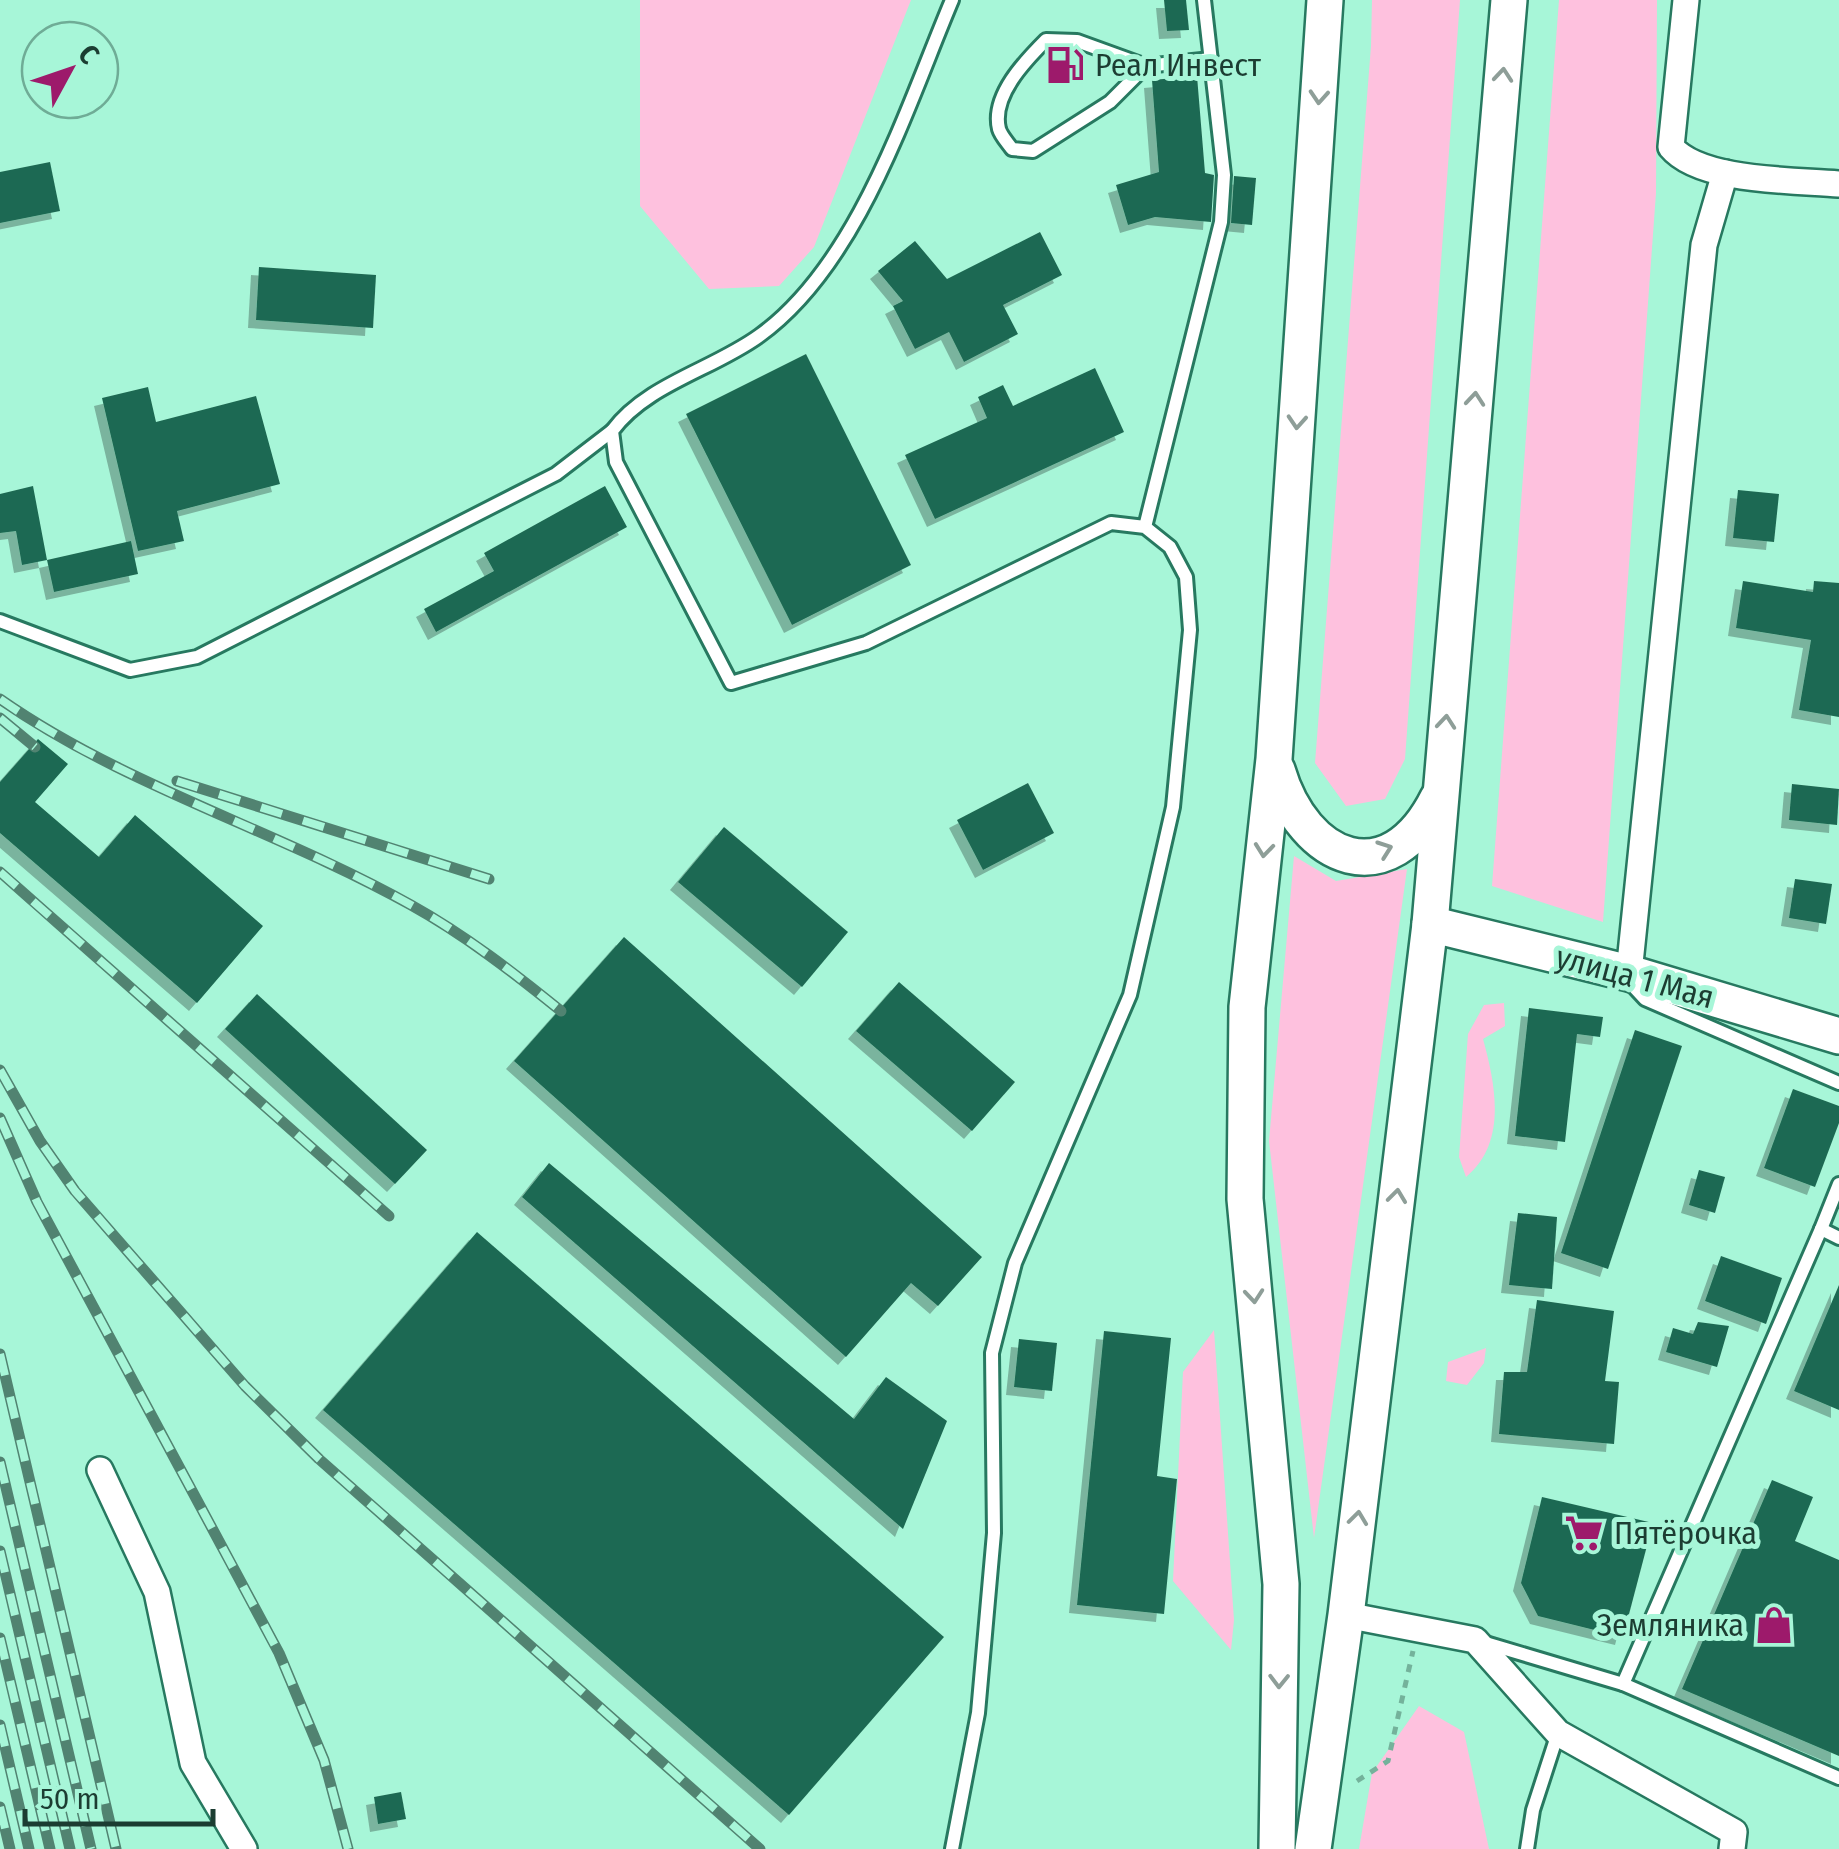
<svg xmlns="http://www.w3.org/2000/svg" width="1839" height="1849" font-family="'Fira Sans Condensed',sans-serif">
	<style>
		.green { fill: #fec1de }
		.building { fill: #1f6952; filter: url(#shadow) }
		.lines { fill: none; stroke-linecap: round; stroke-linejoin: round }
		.lane-casing { stroke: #277960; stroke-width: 18 }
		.street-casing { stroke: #277960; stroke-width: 30 }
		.secondary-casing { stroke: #277960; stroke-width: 40 }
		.path { stroke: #74b29b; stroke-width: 5; stroke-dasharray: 8 8; stroke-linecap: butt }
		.lane { stroke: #fff; stroke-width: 12 }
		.street { stroke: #fff; stroke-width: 25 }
		.secondary { stroke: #fff; stroke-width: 35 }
		.rail-casing { stroke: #518371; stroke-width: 11 }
		.rail { stroke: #a7f6d8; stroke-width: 8; stroke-dasharray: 22; stroke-linecap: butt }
		.oneway { stroke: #8e9e98 }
		.labels { text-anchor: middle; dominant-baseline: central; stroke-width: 10; stroke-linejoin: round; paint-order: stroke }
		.poi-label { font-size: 32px; fill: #1c3d32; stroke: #a7f6d8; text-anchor: start }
		.street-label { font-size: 32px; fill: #1c3d32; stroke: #a7f6d8 }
	</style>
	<defs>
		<filter id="shadow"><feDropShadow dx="-8" dy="8" stdDeviation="0" flood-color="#0004"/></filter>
	</defs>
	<rect width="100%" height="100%" fill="#a7f6d8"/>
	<!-- green -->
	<g class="green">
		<path d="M 640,0 L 911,0 L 814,247 L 779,286 L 709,289 L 640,206 Z"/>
		<path d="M 1372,0 L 1460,0 L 1405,759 L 1385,799 L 1346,806 L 1315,763 L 1371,46 Z"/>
		<path d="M 1559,0 L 1657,0 L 1656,193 L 1603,922 L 1492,886 Z"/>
		<path d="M 1294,856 L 1336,881 L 1407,869 L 1314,1538 L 1269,1141 Z"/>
		<path d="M 1504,1003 L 1505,1026 L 1483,1039 C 1496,1086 1507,1143 1466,1177 L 1459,1157 L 1468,1034 L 1484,1005 Z"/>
		<path d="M 1214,1330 L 1234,1620 L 1231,1650 L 1173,1581 L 1183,1372 Z"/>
		<path d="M 1486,1348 L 1484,1363 L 1467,1385 L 1446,1381 L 1448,1362 Z"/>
		<path d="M 1419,1706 L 1464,1732 L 1489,1849 L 1359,1849 L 1372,1773 Z"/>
	</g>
	<!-- building -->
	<g class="building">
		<path d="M 1164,0 L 1186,0 L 1189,30 L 1167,31 Z"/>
		<path d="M 1197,76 L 1205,173 L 1214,175 L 1211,222 L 1155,217 L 1128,225 L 1116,185 L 1159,172 L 1152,80 Z"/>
		<path d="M 50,162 L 60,211 L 0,223 L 0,172 Z"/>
		<path d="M 1234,176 L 1256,178 L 1252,225 L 1231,223 Z"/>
		<path d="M 1040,232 L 1062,275 L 1003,305 L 1018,334 L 964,362 L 949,332 L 915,349 L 893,306 L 903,301 L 878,271 L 915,241 L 947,279 Z"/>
		<path d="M 259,267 L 376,275 L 373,328 L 256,320 Z"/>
		<path d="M 806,354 L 911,565 L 792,625 L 686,414 Z"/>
		<path d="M 1095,368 L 1124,432 L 935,519 L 905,455 L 987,418 L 978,397 L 1003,385 L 1013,406 Z"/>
		<path d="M 148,387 L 156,422 L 256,396 L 280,484 L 177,511 L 184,541 L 138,551 L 102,398 Z"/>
		<path d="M 33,486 L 47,560 L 22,565 L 16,531 L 0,533 L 0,494 Z"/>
		<path d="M 605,486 L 627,527 L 436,632 L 424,609 L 494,571 L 484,553 Z"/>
		<path d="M 1738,490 L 1779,494 L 1774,542 L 1733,538 Z"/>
		<path d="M 131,541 L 138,574 L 54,592 L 47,560 Z"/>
		<path d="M 1743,581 L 1813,592 L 1814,581 L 1839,583 L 1839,717 L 1799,710 L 1811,640 L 1736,628 Z"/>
		<path d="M 38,739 L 68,764 L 35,802 L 99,857 L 135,815 L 263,926 L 197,1003 L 0,833 L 0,782 Z"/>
		<path d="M 1028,783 L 1054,833 L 983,870 L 957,820 Z"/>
		<path d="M 1792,784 L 1839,789 L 1837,825 L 1789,820 Z"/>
		<path d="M 724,827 L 848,932 L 802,987 L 678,882 Z"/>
		<path d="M 1795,879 L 1832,884 L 1826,924 L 1789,918 Z"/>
		<path d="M 624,937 L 982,1257 L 938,1306 L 911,1283 L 846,1357 L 514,1061 Z"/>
		<path d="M 899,982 L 1015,1082 L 972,1131 L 856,1031 Z"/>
		<path d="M 257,994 L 427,1150 L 395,1184 L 225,1029 Z"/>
		<path d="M 1529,1008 L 1603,1017 L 1600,1037 L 1577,1034 L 1565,1142 L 1515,1136 Z"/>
		<path d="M 1635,1030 L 1682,1046 L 1608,1269 L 1561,1253 Z"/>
		<path d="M 1793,1089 L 1839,1106 L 1839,1123 L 1815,1187 L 1764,1168 Z"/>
		<path d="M 549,1163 L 854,1419 L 886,1377 L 947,1421 L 903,1529 L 522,1197 Z"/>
		<path d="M 1699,1170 L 1725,1177 L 1715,1213 L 1689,1205 Z"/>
		<path d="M 1518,1213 L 1557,1217 L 1552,1289 L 1509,1285 Z"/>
		<path d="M 477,1232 L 944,1637 L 789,1815 L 323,1410 Z"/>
		<path d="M 1721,1256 L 1782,1278 L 1766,1324 L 1705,1301 Z"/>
		<path d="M 1839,1285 L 1839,1410 L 1794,1391 Z"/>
		<path d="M 1537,1300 L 1614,1311 L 1605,1381 L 1619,1382 L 1614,1444 L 1499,1434 L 1504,1372 L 1527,1372 Z"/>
		<path d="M 1698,1322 L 1729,1326 L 1717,1367 L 1666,1352 L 1673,1328 L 1693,1334 Z"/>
		<path d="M 1104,1331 L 1171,1338 L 1157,1476 L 1177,1479 L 1164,1614 L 1077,1605 Z"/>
		<path d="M 1019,1339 L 1057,1343 L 1052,1391 L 1014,1387 Z"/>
		<path d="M 1772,1480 L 1813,1497 L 1795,1541 L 1839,1560 L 1839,1756 L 1682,1689 Z"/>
		<path d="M 1542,1497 L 1653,1523 L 1623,1637 L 1538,1616 L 1521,1583 Z"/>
		<path d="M 401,1792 L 406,1819 L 378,1824 L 374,1797 Z"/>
	</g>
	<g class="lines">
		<!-- lane casing -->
		<g class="lane-casing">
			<g id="lane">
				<path d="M 952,0 C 906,109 858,265 759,336 C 712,370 647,384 612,431 L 616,462 L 731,683 L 866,643 L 1111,523 L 1145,527 L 1170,547 L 1186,577 L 1190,630 L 1173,807 L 1130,995 L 1015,1263 L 992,1353 L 994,1533 L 978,1713 L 952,1849"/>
				<path d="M 1146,66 L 1110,102 L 1033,151 L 1012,149 C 1008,143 1001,136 999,129 C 991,96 1025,61 1046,40 L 1077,41 L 1146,66 L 1211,59"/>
				<path d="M 1145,527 L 1221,222 L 1224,175 L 1204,0"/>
				<path d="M 0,621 L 130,670 L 197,657 L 556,474 L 612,431"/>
				<path d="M 1632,985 L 1645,999 L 1839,1083"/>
				<path d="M 1821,1229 L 1839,1184"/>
				<path d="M 1482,1642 L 1623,1684 L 1839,1778"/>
				<path d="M 1623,1684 L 1821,1229 L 1839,1238"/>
				<path d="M 1527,1849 L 1533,1810 L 1558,1733"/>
			</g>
		</g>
		<!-- street casing -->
		<g class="street-casing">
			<g id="street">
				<path d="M 1686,0 L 1671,147 C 1700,182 1795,180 1839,184"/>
				<path d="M 1629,973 L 1704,245 L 1725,173"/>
				<path d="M 100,1470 L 157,1592 L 193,1763 L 244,1849"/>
				<path d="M 1346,1615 L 1475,1640 L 1558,1733 L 1734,1832 L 1732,1849"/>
			</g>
		</g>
		<!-- secondary casing -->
		<g class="secondary-casing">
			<g id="secondary">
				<path d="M 1277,770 C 1304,862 1389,896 1438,798"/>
				<path d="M 1430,924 L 1629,973 L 1839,1036"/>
				<path d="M 1277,1849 L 1281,1584 L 1245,1199 L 1247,1007 L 1274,759 L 1325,0"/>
				<path d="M 1313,1849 L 1346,1615 L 1430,924 L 1509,0"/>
			</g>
		</g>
		<!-- path -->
		<path class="path" d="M 1357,1781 L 1388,1761 L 1413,1651"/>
		<!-- lane -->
		<use href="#lane" class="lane"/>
		<!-- street -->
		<use href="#street" class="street"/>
		<!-- secondary -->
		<use href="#secondary" class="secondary"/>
		<!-- rail casing -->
		<g class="rail-casing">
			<g id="rail">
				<path d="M 0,699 C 126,787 277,830 411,905 C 465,935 514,973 561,1011"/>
				<path d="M 0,718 L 35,747"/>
				<path d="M 177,781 L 489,879"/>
				<path d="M 0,872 L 389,1216"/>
				<path d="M 0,1070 L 40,1141 L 75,1191 L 245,1386 L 319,1459 L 760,1849"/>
				<path d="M 0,1118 L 37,1202 L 279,1653 L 324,1760 L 348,1849"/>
				<path d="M 0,1354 L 116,1849"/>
				<path d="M 0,1462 L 91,1849"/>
				<path d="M 0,1551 L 70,1849"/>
				<path d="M 0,1638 L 50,1849"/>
				<path d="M 0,1725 L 29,1849"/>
				<path d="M 0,1807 L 10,1849"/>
			</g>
		</g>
		<!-- rail -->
		<use href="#rail" class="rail"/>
	</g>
	<!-- one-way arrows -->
	<defs><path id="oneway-chevron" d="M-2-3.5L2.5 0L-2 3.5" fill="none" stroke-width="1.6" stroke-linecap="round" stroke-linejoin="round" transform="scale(2.5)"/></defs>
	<g class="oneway">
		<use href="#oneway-chevron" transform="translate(1503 75) rotate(-85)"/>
		<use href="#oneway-chevron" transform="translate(1319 97) rotate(94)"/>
		<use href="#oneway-chevron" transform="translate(1475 399) rotate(-85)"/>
		<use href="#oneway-chevron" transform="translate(1297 422) rotate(94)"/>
		<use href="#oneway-chevron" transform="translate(1446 722) rotate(-85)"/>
		<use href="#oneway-chevron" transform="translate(1385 849) rotate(-20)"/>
		<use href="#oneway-chevron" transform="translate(1264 850) rotate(96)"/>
		<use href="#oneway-chevron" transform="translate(1397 1196) rotate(-83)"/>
		<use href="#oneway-chevron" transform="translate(1254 1296) rotate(85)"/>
		<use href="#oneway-chevron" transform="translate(1358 1518) rotate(-83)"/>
		<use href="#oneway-chevron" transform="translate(1279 1681) rotate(91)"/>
	</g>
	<!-- icons -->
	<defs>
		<g id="fuel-bare" transform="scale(3)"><path d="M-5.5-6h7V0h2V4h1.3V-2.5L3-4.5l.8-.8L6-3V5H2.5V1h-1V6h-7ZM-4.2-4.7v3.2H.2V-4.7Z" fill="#9d1a6b" stroke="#a7f6d8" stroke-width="2.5" paint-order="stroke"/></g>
		<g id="supermarket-bare" transform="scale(3)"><path d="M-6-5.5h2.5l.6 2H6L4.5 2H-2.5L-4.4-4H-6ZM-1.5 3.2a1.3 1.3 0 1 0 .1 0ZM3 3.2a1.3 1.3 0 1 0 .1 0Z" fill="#9d1a6b" stroke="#a7f6d8" stroke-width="2.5" paint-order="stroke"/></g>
		<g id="shop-bare" transform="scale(3)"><path d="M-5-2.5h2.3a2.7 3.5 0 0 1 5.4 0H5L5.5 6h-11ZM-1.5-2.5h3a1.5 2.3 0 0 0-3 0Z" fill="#9d1a6b" stroke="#a7f6d8" stroke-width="2.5" paint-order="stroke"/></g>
	</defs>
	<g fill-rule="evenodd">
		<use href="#fuel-bare" x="1065" y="65"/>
		<use href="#supermarket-bare" x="1584" y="1533"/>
		<use href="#shop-bare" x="1774" y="1625"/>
	</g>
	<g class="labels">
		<!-- poi labels -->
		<g class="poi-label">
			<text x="1095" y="65">Реал Инвест</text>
			<text x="1614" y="1533">Пятёрочка</text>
			<text x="1744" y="1625" text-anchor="end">Земляника</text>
		</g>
		<!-- street labels -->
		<g class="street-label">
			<text transform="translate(1635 977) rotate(15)">улица 1 Мая</text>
		</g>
	</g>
	<!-- north arrow -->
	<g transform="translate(70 70) rotate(50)"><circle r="48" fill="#a7f6d8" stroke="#6fac96" stroke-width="2.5"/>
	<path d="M0-8L18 38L0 25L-18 38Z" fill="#9d1a6b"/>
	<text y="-15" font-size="28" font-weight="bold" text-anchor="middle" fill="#1c3d32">С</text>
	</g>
	<!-- scale -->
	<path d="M25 1809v15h188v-15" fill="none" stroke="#1c3d32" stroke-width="5"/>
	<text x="40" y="1809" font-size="30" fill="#1c3d32" stroke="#a7f6d8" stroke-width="8" paint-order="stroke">50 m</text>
</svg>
